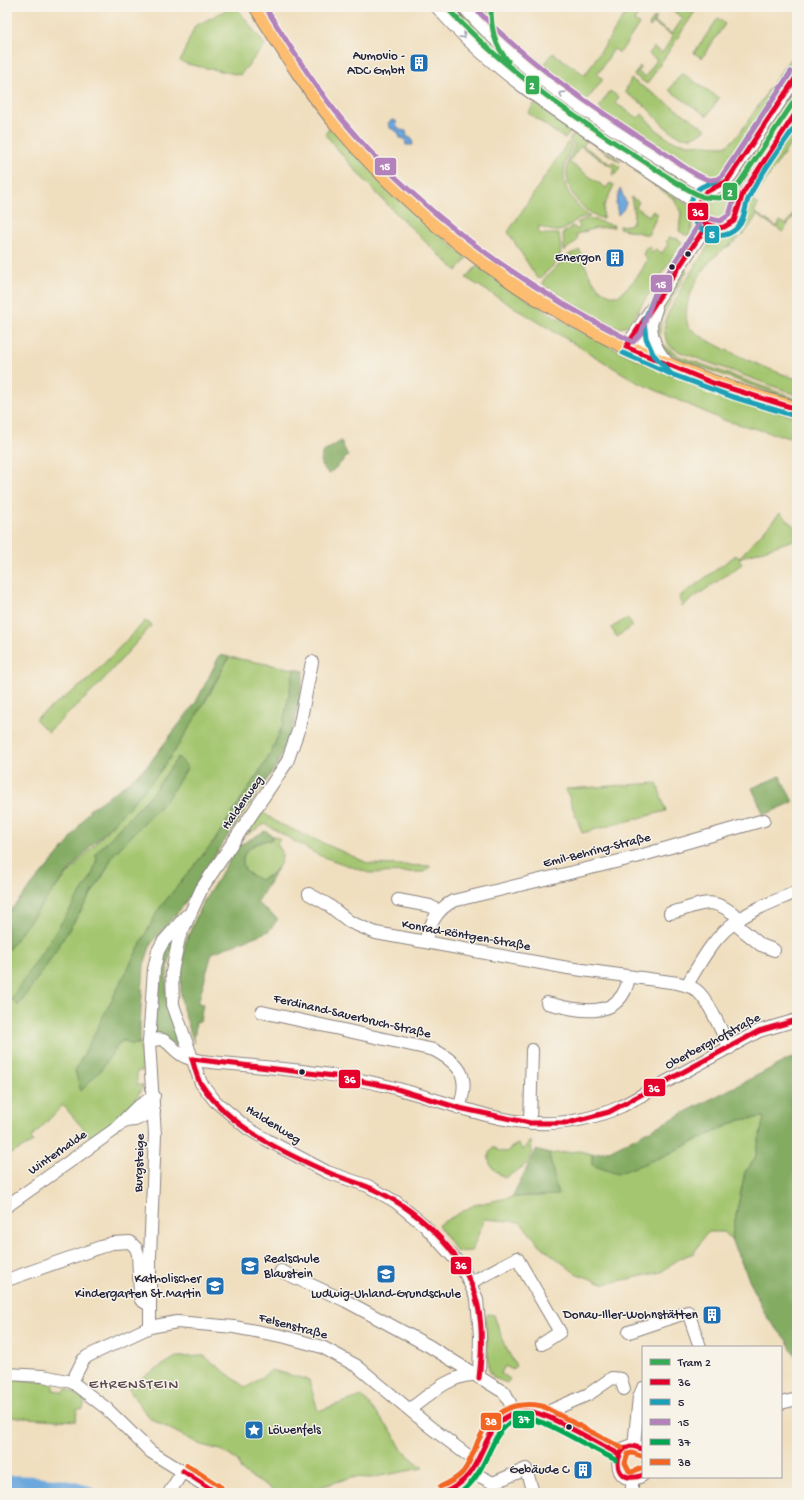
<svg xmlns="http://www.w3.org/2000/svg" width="804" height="1500" font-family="'Gochi Hand',sans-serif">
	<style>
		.green { fill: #a4c66f; stroke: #637455; fill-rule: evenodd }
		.forest { fill: #83ab62; stroke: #52664e }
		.water { fill: #6ca7dd; stroke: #47648c }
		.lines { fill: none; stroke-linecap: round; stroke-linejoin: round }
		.river { stroke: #6ca7dd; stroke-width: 15 }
		.minor-casing { stroke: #89807d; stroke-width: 14 }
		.major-casing { stroke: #89807d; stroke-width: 17 }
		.minor { stroke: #fff; stroke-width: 12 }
		.major { stroke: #fcbd6f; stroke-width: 15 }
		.tram { stroke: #22223b; stroke-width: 1 }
		.bus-1-casing { stroke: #f7f3e8; stroke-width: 8 }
		.bus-2-casing { stroke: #f7f3e8; stroke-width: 8 }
		.bus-3-casing { stroke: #f7f3e8; stroke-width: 8 }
		.bus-4-casing { stroke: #f7f3e8; stroke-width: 8 }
		.bus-5-casing { stroke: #f7f3e8; stroke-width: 8 }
		.bus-1 { stroke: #e4002b; stroke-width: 5 }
		.bus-2 { stroke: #1aa1b7; stroke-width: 5 }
		.bus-3 { stroke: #b382ba; stroke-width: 5 }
		.bus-4 { stroke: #00a651; stroke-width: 5 }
		.bus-5 { stroke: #f26522; stroke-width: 5 }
		.tram-1-casing { stroke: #f7f3e8; stroke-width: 8 }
		.tram-1 { stroke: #36ac54; stroke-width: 5 }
		.oneway { stroke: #9c9ca7 }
		.bus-dot { fill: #22223b; stroke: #f7f3e8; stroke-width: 1.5 }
		.labels { text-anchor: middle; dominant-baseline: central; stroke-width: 3; stroke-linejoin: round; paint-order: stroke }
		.poi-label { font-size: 13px; fill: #22223b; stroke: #f7f3e8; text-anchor: end }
		.street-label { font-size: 13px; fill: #22223b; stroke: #f7f3e8 }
		.quarter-label { font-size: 15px; letter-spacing: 1px; fill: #5f4b54; stroke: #f7f3e8 }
		.line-badge { stroke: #f7f3e8; stroke-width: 1.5 }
		.badge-label { font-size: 11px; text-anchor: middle; font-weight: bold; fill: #fff }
	</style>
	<rect width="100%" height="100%" fill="#f7f3e8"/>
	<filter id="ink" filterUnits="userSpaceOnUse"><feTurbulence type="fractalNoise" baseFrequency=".025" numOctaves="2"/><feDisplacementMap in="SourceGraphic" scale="8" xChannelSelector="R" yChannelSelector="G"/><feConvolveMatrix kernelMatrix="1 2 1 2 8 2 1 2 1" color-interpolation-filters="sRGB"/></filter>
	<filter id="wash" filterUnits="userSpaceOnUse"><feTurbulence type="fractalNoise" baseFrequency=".012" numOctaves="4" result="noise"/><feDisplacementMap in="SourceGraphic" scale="16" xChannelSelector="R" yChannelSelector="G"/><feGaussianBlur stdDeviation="0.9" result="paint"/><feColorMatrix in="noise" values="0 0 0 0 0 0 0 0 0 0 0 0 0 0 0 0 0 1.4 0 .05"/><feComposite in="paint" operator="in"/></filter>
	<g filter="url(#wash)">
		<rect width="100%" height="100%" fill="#f0dfbf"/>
		<!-- green -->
		<g class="green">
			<path d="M 232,7 L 236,7 L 265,45 L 240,75 L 187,64 L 180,61 L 195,26 Z"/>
			<path d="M 458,7 L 461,7 L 482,30 L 693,182 L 686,194 L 549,104 L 483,47 L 484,45 L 470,30 Z"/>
			<path d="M 485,7 L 495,7 L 494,24 L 544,65 L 553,53 L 585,75 L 630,7 L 643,7 L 634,21 L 639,24 L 620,53 L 614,49 L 597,75 L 603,79 L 592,94 L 586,99 C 566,98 498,35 482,18 Z"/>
			<path d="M 667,7 L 698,7 L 647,84 L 634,75 L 640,66 L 641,67 L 638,72 L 645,77 L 657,60 L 649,54 L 653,47 L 662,53 L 673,36 L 653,23 L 650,27 L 649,25 L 653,19 L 657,17 L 654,22 L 672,34 L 683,18 Z"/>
			<path d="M 718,18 L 725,24 L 702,58 L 694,53 Z"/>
			<path d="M 797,48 L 797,63 L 722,175 L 715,181 L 704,179 L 606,115 L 600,109 L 600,105 L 610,91 L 619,97 L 615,103 L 638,118 L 642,114 C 666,140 667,143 703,145 C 711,145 720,147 728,145 L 739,134 Z"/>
			<path d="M 682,73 L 719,98 L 707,116 L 669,90 Z"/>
			<path d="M 631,79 L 706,129 C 680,152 663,123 645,106 C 639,101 631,97 625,92 Z"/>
			<path d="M 797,80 L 797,106 L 746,183 L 734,175 Z"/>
			<path d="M 535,103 L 572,129 L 565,139 L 528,113 Z"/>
			<path d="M 797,123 L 797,134 L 752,201 L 758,205 L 754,212 L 777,227 L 780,221 L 786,225 L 797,208 L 797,211 L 783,232 L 757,215 C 752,223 747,231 740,237 C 732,245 721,250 713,258 C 698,274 681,304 688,326 C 703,343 774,372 797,379 L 797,395 L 680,352 L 670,346 L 666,340 L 664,328 L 667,316 L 684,283 L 712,240 L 731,234 L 742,223 L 746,215 L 747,199 Z"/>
			<path d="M 331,126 L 411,211 L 467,258 L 457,271 C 407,226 367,186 325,134 Z"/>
			<path d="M 575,131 L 621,161 L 620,162 L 587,140 L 583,146 L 610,164 L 612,162 L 620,167 L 616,174 L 612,175 L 615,169 L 580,146 L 569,162 L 606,188 L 610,183 L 614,185 L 604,206 L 603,219 C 570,206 557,175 575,145 L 569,140 Z"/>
			<path d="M 568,142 L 572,145 C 557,175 563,196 590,216 C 565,218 571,241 539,226 L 538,231 L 541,234 L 559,234 C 563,262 560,259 540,278 L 537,278 L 508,232 Z"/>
			<path d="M 635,170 L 687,204 C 693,214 695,224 689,235 L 685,235 L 679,231 L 681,213 L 674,199 L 634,171 Z"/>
			<path d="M 631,197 L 639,202 L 636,207 L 649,216 L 652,211 L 658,214 L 648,235 L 619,228 L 619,226 L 629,225 L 633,223 L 634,213 Z"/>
			<circle cx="719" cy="211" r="11"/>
			<path d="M 585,219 C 596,217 603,225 614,225 L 614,227 L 596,228 L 577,234 L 577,241 L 564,251 L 563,233 L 573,226 L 578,230 L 580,226 L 577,223 Z"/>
			<path d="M 670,237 L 674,239 L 676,238 L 682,242 L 630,323 C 623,331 615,327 606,323 L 543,285 L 544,279 L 570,254 L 580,250 C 585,268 596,296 618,296 C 630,285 642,274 647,259 L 643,255 L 646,247 L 651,248 L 649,251 L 651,253 L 656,249 L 662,253 L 668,244 L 666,242 Z"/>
			<path d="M 477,266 C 574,335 681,387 797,417 L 797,440 L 723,420 L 637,382 L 466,278 Z"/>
			<path d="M 684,270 L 687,271 L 662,317 L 659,338 L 656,336 L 658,316 L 667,296 Z"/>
			<path d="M 660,342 L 679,356 L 797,399 L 797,402 L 679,359 L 665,350 Z"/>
			<path d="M 780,513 L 797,529 L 797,539 L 739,558 L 742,564 L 682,606 L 679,597 L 736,555 L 739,558 Z"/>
			<path d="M 627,618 L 633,626 L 617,637 L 611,628 Z"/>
			<path d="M 145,621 L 152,625 L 94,690 L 48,732 L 35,719 L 87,681 Z"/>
			<path d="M 229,657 L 294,669 L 283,724 L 270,755 L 215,840 L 158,910 L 100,1071 L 121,1041 L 126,1041 L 132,1045 L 140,1043 L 143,1071 L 137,1071 L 137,1085 L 143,1085 L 133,1106 L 92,1139 L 63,1105 L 31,1138 L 33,1142 L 7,1156 L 7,951 L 50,894 L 159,773 L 207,699 ZM 178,757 L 188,767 L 167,799 L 113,855 L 105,872 L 48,963 L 18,1006 L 31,971 L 92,876 L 97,859 L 95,854 L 152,794 Z"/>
			<path d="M 657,783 L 666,811 L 582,833 L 566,789 Z"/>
			<path d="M 262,812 L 278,823 L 370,864 L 431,866 L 424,872 L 369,873 L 318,855 L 265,824 L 246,835 Z"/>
			<path d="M 273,836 L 280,839 L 277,844 C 290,860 275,874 259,880 L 245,871 C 244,868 242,862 243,858 C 245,847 261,840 271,840 Z"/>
			<path d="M 764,1117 L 755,1159 L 745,1172 L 731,1240 L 723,1232 L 709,1232 L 703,1238 L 694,1253 L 680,1258 L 661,1272 L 605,1284 L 575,1273 L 541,1246 L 520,1222 L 484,1219 L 472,1251 L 457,1252 L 438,1225 L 474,1205 L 512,1197 L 558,1195 L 549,1154 L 579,1151 L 592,1154 L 592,1165 L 659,1158 L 740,1120 Z"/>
			<path d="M 531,1141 C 535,1164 522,1167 505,1178 C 494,1170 487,1166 489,1153 L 494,1147 L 499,1151 L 507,1152 L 510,1148 L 518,1144 L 523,1150 Z"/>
			<path d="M 488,1314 L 494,1315 L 504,1344 L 516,1366 L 513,1370 L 505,1366 L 501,1373 L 510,1379 L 507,1383 L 494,1378 L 489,1370 L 485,1318 Z"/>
			<path d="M 204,1356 L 246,1388 L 272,1370 L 309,1380 L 318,1411 L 362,1396 L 393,1433 L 402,1450 L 423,1468 L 370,1478 L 352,1477 L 302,1493 L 278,1493 L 241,1471 L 238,1461 L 221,1450 L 201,1445 L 149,1418 L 127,1387 L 176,1357 Z"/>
			<path d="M 7,1378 L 53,1383 L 53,1390 L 61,1391 L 63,1394 L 66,1388 L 85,1400 L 83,1409 L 77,1409 L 76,1421 L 7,1417 Z"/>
		</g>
		<!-- forest -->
		<g class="forest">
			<path d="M 341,441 L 348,456 L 329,474 L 321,465 L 322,453 Z"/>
			<path d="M 220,655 L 229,657 C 207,697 186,738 158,774 C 137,800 113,823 90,847 C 60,880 34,916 7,951 L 7,914 L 69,842 L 90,809 L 121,788 L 148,765 L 196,702 Z"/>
			<path d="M 294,669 L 304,671 L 295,722 L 277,765 L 231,831 L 183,906 L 151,944 L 144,965 L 140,1024 L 140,1043 L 132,1045 L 126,1041 L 121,1041 L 100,1071 L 81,1091 L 75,1071 L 158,910 L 215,840 L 270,755 L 283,724 Z"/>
			<path d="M 178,757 L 188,767 L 167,799 L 113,855 L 105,872 L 48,963 L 18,1006 L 11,999 L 92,876 L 97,859 L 95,854 L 152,794 Z"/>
			<path d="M 780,776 L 793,802 L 764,815 L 752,788 Z"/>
			<path d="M 265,831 L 273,836 L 271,840 C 261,840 245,847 243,858 C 242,862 244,867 245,871 L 259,880 L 270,876 L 278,868 L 257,903 L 278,919 L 269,931 L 212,953 L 198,1003 L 203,1004 L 200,1022 L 196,1021 L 194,1043 L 183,1009 L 181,995 L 181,976 L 185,943 L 201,906 L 238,846 Z"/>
			<path d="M 175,930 C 165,981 160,1000 183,1050 L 152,1033 L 159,958 Z"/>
			<path d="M 797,1055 L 797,1359 L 787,1341 L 766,1316 L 731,1240 L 745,1172 L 755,1159 L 764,1117 L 740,1120 L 659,1158 L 617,1174 L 592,1165 L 592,1154 L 611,1150 Z"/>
			<path d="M 536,1150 L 549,1154 L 558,1195 L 512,1197 Z"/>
		</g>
		<!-- water -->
		<g class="water">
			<path d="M 392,120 L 396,121 L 397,127 L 400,130 L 406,131 L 407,137 L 412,138 L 413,145 L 406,145 L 405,139 L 400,138 L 398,132 L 390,128 L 388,123 Z"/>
			<path d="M 620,188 L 626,203 L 623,210 L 618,215 L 616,203 Z"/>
		</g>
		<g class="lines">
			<!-- river -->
			<path class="river" d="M 7,1483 C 34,1482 61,1485 87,1493"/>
		</g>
	</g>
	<g filter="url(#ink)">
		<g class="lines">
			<!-- minor casing -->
			<g class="minor-casing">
				<g id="minor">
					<path d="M 437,7 C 507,89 602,138 690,199 L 698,211"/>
					<path d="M 464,7 C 529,82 618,131 700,184 L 714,188"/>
					<path d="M 797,76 L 727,181 C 719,189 706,187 700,198 C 690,218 714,237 731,224 C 741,216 737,203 743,193 C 759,165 779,138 797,111"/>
					<path d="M 651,325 C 652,341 659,355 670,365"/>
					<path d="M 626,347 L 707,225"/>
					<path d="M 635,351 L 647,336 L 656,309"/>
					<path d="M 312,662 L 299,728 L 287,762 L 202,888 L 179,938 L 172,972 L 173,1005 L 201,1083 L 215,1101 L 247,1128 L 267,1140 L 327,1172 L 368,1186 L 396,1202 L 424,1225 L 456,1260 L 466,1275 L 477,1299 L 480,1336 L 479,1378"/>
					<path d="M 309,894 L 327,904 L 350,922 L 376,933 L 568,968 L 678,983 C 684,985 691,986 696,990 C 710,1001 721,1032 730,1048"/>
					<path d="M 398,900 L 430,906 L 439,911"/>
					<path d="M 670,913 C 703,905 710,893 740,919"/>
					<path d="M 734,923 L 761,945 L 774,950"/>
					<path d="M 425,941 C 431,923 436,910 453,901 L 636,857 L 764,820"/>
					<path d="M 687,985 C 701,961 714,936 738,920 C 755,908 775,901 794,893"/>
					<path d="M 547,1003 C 579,1011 621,1022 629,977"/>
					<path d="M 262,1012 L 434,1050 C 462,1065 470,1077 459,1108"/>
					<path d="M 149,1042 C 167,1033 169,1048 182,1055 C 187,1059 194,1059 201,1061 C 263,1067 326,1071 387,1086 C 472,1107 534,1146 622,1106 L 759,1031 L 797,1020"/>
					<path d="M 125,1121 L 135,1120 L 154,1111"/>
					<path d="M 530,1123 L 532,1050"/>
					<path d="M 7,1206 L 114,1130 L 136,1108 L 154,1096"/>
					<path d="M 281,1271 L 346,1301 L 429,1346 L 505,1393 L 515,1413"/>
					<path d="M 7,1280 L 112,1243 L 130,1242 L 136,1248 L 138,1254 L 140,1294 L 141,1300 L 149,1305"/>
					<path d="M 470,1283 L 517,1258 L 560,1332 L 542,1344"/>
					<path d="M 150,1327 L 177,1322 L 234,1327 L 282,1336 L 322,1347 L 357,1366 L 430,1427 L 478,1463"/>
					<path d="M 629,1332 L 688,1312 L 700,1347"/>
					<path d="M 7,1374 L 43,1376 L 72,1382 L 106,1408 L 151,1452 L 217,1493"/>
					<path d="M 72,1382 L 83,1360 L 88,1356 L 150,1327 L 150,1256 L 155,1135 L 149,1042 L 154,969 L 158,951 L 163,942 L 186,916"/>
					<path d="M 781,1403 L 797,1399"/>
					<path d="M 410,1409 C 428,1396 450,1375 473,1375"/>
					<path d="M 547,1416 L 550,1411 L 589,1394 L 612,1378 L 621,1379 L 624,1389"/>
					<path d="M 634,1446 L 639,1397 L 643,1388"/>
					<path d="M 643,1449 C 609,1431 611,1495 643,1475"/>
					<path d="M 472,1472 L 493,1483 L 526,1469 L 533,1493"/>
					<path d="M 632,1479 L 632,1493"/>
					<path d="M 169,1493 L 183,1471"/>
					<path d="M 443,1493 C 477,1482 475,1459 491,1432 C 502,1412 527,1406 547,1416 L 619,1454"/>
				</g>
			</g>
			<!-- major casing -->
			<g class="major-casing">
				<path id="major" d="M 257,7 C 283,48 308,90 340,127 C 459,268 620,362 797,409"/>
			</g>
			<!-- minor -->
			<use href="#minor" class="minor"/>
			<!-- major -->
			<use href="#major" class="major"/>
			<!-- tram -->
			<path class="tram" d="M 457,10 L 476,38"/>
			<!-- bus-1 casing -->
			<g class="bus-1-casing">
				<g id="bus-1">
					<path d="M 797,76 L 727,181 L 706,192 L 700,198 L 698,212 L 705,223 L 718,228 L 724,227 L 734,221 L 743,193 L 797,111"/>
					<path d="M 707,225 L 626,347 L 713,383 L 797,409"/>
					<path d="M 192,1059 L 334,1076 L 387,1086 L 459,1108 L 530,1123 L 568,1123 L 609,1112 L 759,1031 L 797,1020"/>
					<path d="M 192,1059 C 195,1067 196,1077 201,1084 C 230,1128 286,1154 332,1174 C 347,1180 363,1184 377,1191 C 421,1212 468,1257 478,1306 C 483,1329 482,1354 479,1378"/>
					<path d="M 643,1449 C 639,1448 634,1446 631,1446 C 613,1449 611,1487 643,1475"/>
					<path d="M 183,1471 L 217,1493"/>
					<path d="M 443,1493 C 479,1478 476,1454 496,1425 C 522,1400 545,1415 572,1429 C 588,1437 603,1446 619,1454"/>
				</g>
			</g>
			<!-- bus-2 casing -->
			<g class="bus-2-casing">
				<g id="bus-2">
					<path d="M 791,72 C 775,96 760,119 744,143 C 737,153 730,166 722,176 C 714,185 699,183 693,196 C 682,222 716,249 737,228 C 746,219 744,207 749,197 C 762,171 781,147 797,124"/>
					<path d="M 701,221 L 655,294 L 644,322 L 646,338 L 653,354 L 671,374 L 733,397 L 795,416"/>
					<path d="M 623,353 L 673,375"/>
				</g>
			</g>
			<!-- bus-3 casing -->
			<g class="bus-3-casing">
				<g id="bus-3">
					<path d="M 265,7 C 290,46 314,86 344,122 C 423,216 524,287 633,342 L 641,333 L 655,294 L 701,221 L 707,218 L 720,221 L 729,215 L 737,190 L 791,107"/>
					<path d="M 474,7 C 528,64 592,107 658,149 C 673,158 693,176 710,180 L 717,179 L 722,176 L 791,72"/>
				</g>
			</g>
			<!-- bus-4 casing -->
			<g class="bus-4-casing">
				<path id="bus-4" d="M 460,1493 C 477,1481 483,1464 492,1446 C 511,1404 538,1419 570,1436 C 585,1444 600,1452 616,1460"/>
			</g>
			<!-- bus-5 casing -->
			<g class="bus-5-casing">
				<g id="bus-5">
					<path d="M 187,1465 L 221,1487"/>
					<path d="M 641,1468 L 632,1472 L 629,1471 L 625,1463 L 628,1454 L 632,1453 L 641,1456"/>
					<path d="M 440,1487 C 449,1483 457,1479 463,1472 C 470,1463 474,1451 478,1441 C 490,1414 512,1400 542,1406 L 622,1448"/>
				</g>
			</g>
			<!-- bus-1 -->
			<use href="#bus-1" class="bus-1"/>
			<!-- bus-2 -->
			<use href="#bus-2" class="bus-2"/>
			<!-- bus-3 -->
			<use href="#bus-3" class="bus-3"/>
			<!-- bus-4 -->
			<use href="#bus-4" class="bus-4"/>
			<!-- bus-5 -->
			<use href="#bus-5" class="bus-5"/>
			<!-- tram-1 casing -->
			<g class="tram-1-casing">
				<g id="tram-1">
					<path d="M 446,7 C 504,69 566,112 637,157 C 658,170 680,187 703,197 L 720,198 L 736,188 L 797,97"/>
					<path d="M 491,7 C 491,28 494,45 508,61"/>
				</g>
			</g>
			<!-- tram-1 -->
			<use href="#tram-1" class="tram-1"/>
		</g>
		<!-- one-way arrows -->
		<defs><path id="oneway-chevron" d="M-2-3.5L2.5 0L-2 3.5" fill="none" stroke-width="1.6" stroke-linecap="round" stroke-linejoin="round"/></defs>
		<g class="oneway">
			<use href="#oneway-chevron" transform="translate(463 36) rotate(45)"/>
			<use href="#oneway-chevron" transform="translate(562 94) rotate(-146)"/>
		</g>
	</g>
	<!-- icons -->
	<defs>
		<g id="building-square" transform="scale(1)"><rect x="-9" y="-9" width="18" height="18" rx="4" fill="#1f6fb2" stroke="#f7f3e8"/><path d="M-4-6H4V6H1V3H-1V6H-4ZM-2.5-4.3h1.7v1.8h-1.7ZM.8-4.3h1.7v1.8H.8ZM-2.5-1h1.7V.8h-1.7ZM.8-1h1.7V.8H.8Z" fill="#fff"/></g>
		<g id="school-square" transform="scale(1)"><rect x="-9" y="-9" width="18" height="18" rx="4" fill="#1f6fb2" stroke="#f7f3e8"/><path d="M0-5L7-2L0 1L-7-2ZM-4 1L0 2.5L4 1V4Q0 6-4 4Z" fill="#fff"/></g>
		<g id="sight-square" transform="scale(1)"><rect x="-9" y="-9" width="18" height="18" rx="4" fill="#1f6fb2" stroke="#f7f3e8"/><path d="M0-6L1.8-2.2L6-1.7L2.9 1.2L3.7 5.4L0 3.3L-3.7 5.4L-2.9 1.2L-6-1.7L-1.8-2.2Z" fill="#fff"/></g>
	</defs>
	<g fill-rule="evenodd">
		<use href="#building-square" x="419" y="63"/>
		<use href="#building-square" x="615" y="258"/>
		<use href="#school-square" x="250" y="1266"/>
		<use href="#school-square" x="386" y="1274"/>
		<use href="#school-square" x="215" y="1286"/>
		<use href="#building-square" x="712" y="1315"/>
		<use href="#sight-square" x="254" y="1430"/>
		<use href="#building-square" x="583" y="1470"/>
	</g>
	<!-- markers -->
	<g class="bus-dot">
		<circle cx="688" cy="254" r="3.5"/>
		<circle cx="672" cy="267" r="3.5"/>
		<circle cx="302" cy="1072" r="3.5"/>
		<circle cx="569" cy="1427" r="3.5"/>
	</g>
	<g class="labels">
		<!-- poi labels -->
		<g class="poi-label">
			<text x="405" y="56">Aumovio -<tspan x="405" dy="15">ADC GmbH</tspan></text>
			<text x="601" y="258">Energon</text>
			<text x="264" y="1259" text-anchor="start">Realschule<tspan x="264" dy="15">Blaustein</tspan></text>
			<text x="201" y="1279">Katholischer<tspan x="201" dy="15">Kindergarten St.Martin</tspan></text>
			<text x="386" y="1294" text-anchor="middle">Ludwig-Uhland-Grundschule</text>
			<text x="698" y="1315">Donau-Iller-Wohnstätten</text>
			<text x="268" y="1430" text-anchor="start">Löwenfels</text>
			<text x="569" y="1470">Gebäude C</text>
		</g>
		<!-- street labels -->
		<g class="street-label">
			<text transform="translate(243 803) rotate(-55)">Haldenweg</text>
			<text transform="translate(597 851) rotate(-14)">Emil-Behring-Straße</text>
			<text transform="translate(466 936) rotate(10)">Konrad-Röntgen-Straße</text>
			<text transform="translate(352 1017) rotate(13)">Ferdinand-Sauerbruch-Straße</text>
			<text transform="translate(713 1042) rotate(-28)">Oberberghofstraße</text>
			<text transform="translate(273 1125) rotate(32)">Haldenweg</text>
			<text transform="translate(58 1153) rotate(-35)">Winterhalde</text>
			<text transform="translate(140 1163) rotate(-88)">Burgsteige</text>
			<text transform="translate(293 1327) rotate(15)">Felsenstraße</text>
		</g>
		<!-- quarter labels -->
		<g class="quarter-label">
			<text x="134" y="1385">EHRENSTEIN</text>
		</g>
	</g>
	<g class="line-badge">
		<rect x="525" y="75" width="15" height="20" rx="4" fill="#36ac54"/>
		<rect x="374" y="157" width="23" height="19" rx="4" fill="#b382ba"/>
		<rect x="722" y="182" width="16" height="19" rx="4" fill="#36ac54"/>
		<rect x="687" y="202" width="22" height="19" rx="4" fill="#e4002b"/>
		<rect x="704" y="225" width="16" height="19" rx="4" fill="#1aa1b7"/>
		<rect x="650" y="274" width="23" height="19" rx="4" fill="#b382ba"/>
		<rect x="338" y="1069" width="23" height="20" rx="4" fill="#e4002b"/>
		<rect x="643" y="1078" width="23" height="19" rx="4" fill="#e4002b"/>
		<rect x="450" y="1256" width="22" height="19" rx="4" fill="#e4002b"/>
		<rect x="512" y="1410" width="23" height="19" rx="4" fill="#00a651"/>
		<rect x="480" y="1412" width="22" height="19" rx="4" fill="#f26522"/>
	</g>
	<g class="badge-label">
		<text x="532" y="89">2</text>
		<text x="385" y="170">15</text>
		<text x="730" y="196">2</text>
		<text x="698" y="216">36</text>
		<text x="712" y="238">5</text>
		<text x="661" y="288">15</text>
		<text x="350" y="1083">36</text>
		<text x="654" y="1092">36</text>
		<text x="461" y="1269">36</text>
		<text x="524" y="1423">37</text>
		<text x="491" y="1425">38</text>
	</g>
	<!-- margin -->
	<rect width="804" height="1500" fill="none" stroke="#f7f3e8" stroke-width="24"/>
	<!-- legend -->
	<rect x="642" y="1346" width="140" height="132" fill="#f7f3e8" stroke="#a29fa3"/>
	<rect x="650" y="1359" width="20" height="6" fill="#36ac54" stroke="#a29fa3"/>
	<text x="678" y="1366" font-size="12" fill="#22223b">Tram 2</text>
	<rect x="650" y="1379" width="20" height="6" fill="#e4002b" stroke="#a29fa3"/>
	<text x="678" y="1386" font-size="12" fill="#22223b">36</text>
	<rect x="650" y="1399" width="20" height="6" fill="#1aa1b7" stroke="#a29fa3"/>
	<text x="678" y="1406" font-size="12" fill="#22223b">5</text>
	<rect x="650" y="1419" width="20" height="6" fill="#b382ba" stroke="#a29fa3"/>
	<text x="678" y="1426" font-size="12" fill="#22223b">15</text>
	<rect x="650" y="1439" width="20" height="6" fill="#00a651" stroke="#a29fa3"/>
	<text x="678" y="1446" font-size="12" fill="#22223b">37</text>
	<rect x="650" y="1459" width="20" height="6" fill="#f26522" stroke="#a29fa3"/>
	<text x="678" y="1466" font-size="12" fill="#22223b">38</text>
</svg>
